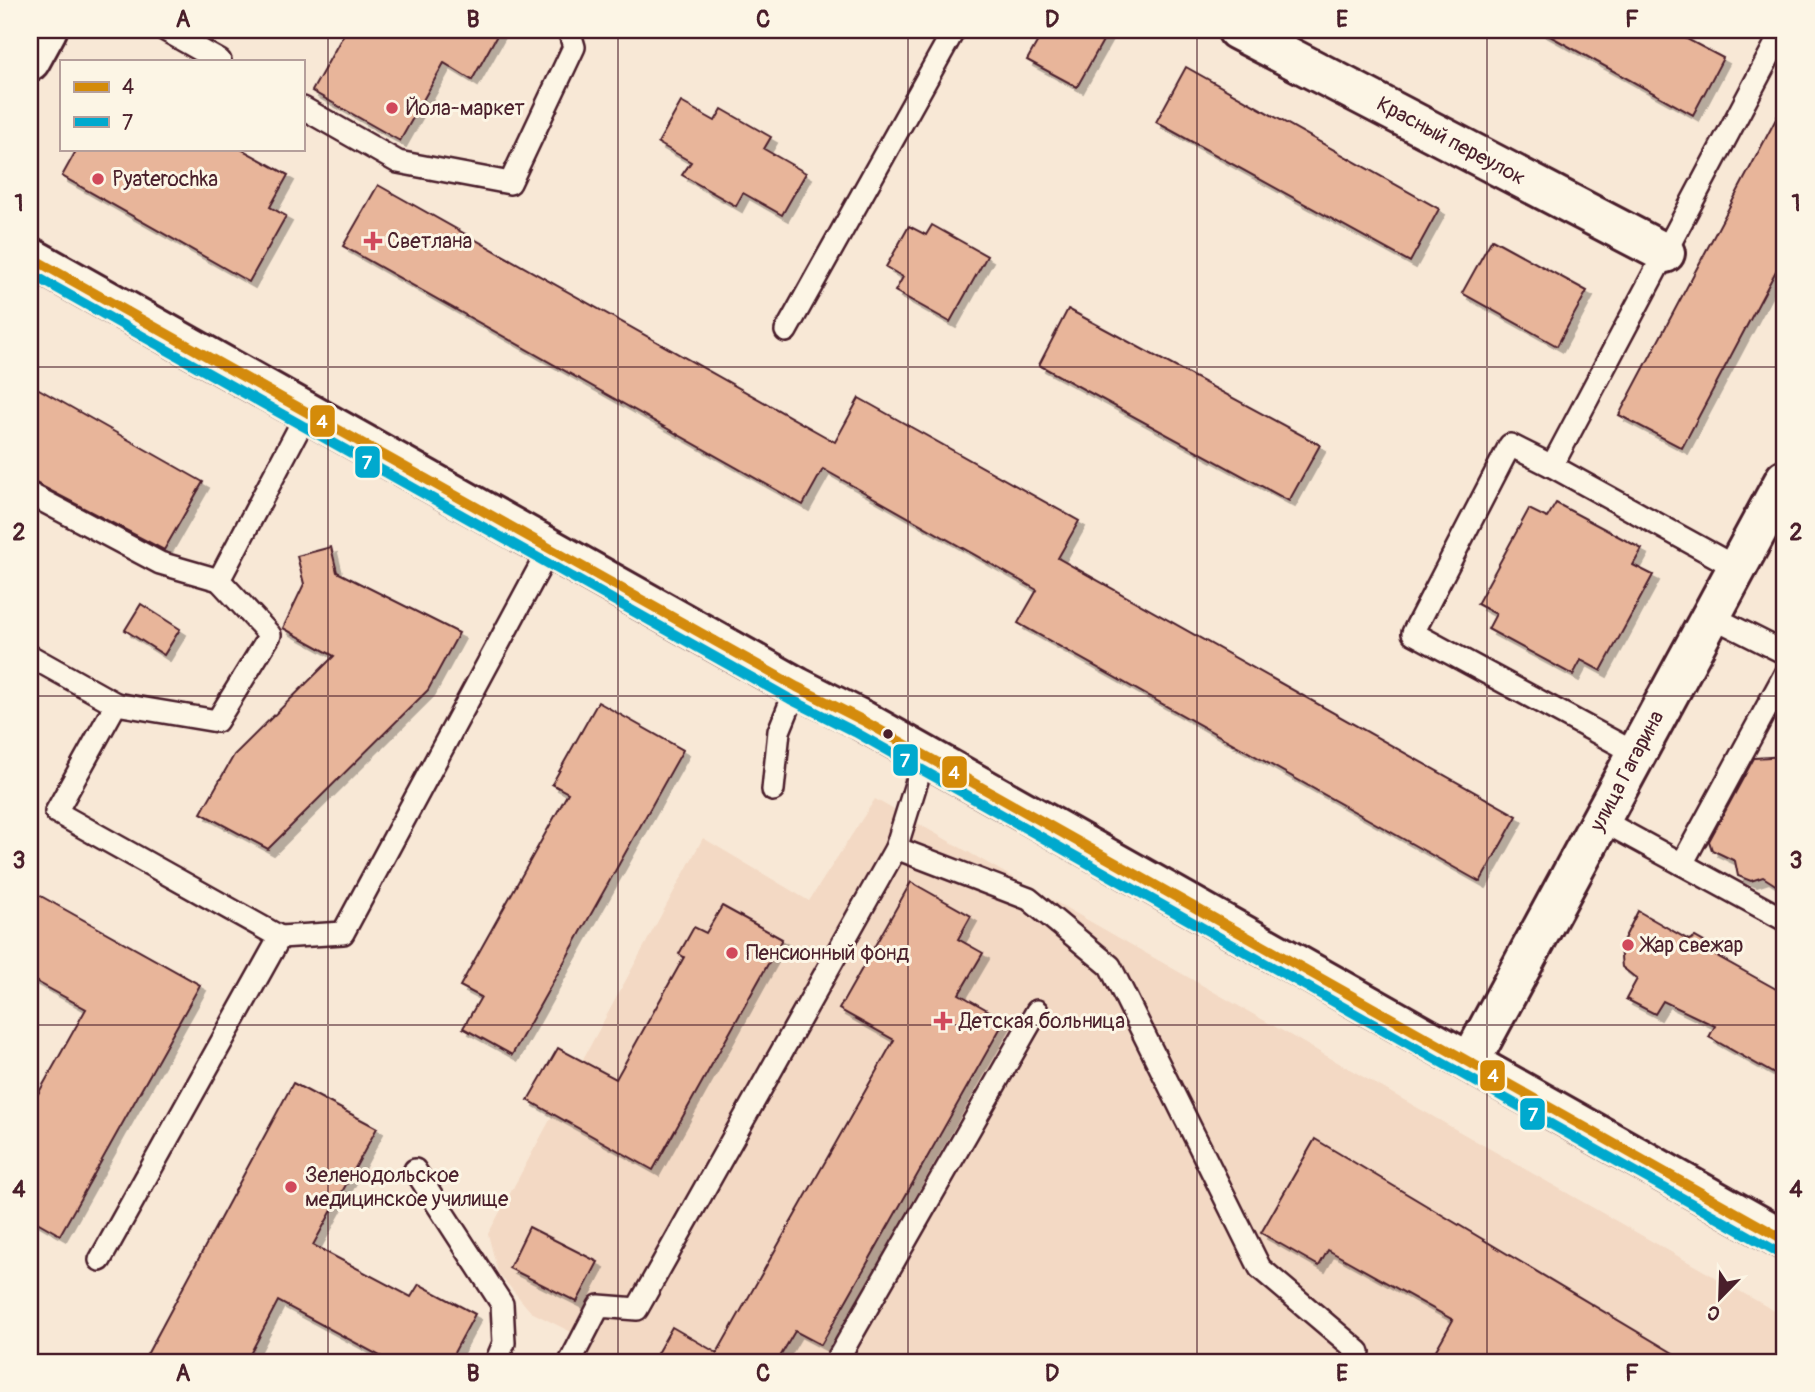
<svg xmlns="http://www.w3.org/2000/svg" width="1815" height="1392" font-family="Pangolin,sans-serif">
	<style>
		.built { fill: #f3d9c4 }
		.building { fill: #e8b59a; stroke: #4a1f2b; stroke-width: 2; filter: url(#shadow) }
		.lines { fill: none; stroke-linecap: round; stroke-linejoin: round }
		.service-casing { stroke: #4a1f2b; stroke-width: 26 }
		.minor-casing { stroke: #4a1f2b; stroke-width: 44 }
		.tertiary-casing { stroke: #4a1f2b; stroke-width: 44 }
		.service { stroke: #fcf5e5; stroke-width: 21 }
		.minor { stroke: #fcf5e5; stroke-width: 38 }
		.tertiary { stroke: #fcf5e5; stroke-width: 38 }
		.bus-1-casing { stroke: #fcf5e5; stroke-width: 16 }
		.bus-2-casing { stroke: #fcf5e5; stroke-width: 16 }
		.bus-1 { stroke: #d48b09; stroke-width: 10 }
		.bus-2 { stroke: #00a9ce; stroke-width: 10 }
		.grid { fill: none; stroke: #4a1f2b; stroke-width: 2; stroke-opacity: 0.55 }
		.poi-dot { fill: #d1495b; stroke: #fcf5e5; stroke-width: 2.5 }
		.bus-dot { fill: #4a1f2b; stroke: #fcf5e5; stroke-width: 2.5 }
		.labels { text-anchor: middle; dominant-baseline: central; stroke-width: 6; stroke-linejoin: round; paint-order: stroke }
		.poi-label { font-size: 21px; fill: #4a1f2b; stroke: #fcf5e5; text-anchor: start }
		.street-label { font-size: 21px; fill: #4a1f2b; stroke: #fcf5e5 }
		.line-badge { stroke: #fcf5e5; stroke-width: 2.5 }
		.badge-label { font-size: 19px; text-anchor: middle; font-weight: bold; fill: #fff }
		.neatline { fill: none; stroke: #4a1f2b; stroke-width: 2.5 }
		.grid-label { font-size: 23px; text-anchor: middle; font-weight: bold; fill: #4a1f2b }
	</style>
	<defs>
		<filter id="shadow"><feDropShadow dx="6" dy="6" stdDeviation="0" flood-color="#0004"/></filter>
	</defs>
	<rect width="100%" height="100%" fill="#f8e8d6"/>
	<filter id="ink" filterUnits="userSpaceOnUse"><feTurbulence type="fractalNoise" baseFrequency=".0143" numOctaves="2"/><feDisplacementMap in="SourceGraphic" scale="14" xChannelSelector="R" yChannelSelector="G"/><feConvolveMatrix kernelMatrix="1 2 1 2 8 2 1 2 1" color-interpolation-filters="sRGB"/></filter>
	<g filter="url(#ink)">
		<!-- built -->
		<path class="built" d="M 875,799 L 1785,1317 L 1785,1362 L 558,1362 L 573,1333 L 531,1312 L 498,1273 L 488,1234 L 703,838 L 809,901 Z"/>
		<!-- building -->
		<g class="building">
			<path d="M 346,30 L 500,30 L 472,80 L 444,63 L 400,141 L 312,91 Z"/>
			<path d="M 1044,30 L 1109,30 L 1077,87 L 1027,60 Z"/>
			<path d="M 1539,30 L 1670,30 L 1723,58 L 1693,115 Z"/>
			<path d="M 1186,67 L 1439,209 L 1410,262 L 1156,122 Z"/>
			<path d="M 681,102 L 715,121 L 722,109 L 771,137 L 764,149 L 806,173 L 782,215 L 743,193 L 736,206 L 682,175 L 691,162 L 658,143 Z"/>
			<path d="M 1785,102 L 1785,254 L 1682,448 L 1619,415 Z"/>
			<path d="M 77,149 L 241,149 L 288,175 L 270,207 L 286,216 L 249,282 L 62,176 Z"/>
			<path d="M 378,185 L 835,442 L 859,398 L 1079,521 L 1058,558 L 1517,816 L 1480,882 L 1018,623 L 1037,590 L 823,469 L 803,505 L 343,246 Z"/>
			<path d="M 932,225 L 987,256 L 950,322 L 895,291 L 903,277 L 886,267 L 909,226 L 926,235 Z"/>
			<path d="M 1492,239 L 1587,291 L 1557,346 L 1462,293 Z"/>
			<path d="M 1068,309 L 1320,445 L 1289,501 L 1039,365 Z"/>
			<path d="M 30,384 L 203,482 L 164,550 L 30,480 Z"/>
			<path d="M 1556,503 L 1642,549 L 1633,565 L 1653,575 L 1601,671 L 1581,660 L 1573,675 L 1488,629 L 1496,614 L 1477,604 L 1529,509 L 1547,518 Z"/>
			<path d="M 331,547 L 337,572 L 459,633 L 428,690 L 268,849 L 201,813 L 234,755 L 334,656 L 283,628 L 304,584 L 297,556 Z"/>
			<path d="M 141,604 L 180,629 L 164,655 L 125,630 Z"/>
			<path d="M 598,702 L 683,750 L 512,1055 L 463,1028 L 481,997 L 460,986 L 568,793 L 552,784 Z"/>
			<path d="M 1785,756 L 1785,891 L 1763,877 L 1751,881 L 1738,876 L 1735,861 L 1712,850 L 1709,841 L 1754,758 Z"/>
			<path d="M 911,882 L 971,916 L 958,939 L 983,953 L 959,994 L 1005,1020 L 821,1345 L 795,1331 L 777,1362 L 652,1362 L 672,1327 L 717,1353 L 894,1040 L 839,1009 Z"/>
			<path d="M 30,890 L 200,985 L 60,1235 L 30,1218 L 30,1108 L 86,1009 L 30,978 Z"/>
			<path d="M 722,906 L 782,939 L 653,1170 L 528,1100 L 558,1048 L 616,1079 L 684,957 L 679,954 L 694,927 L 706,933 Z"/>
			<path d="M 1638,911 L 1689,940 L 1695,937 L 1709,945 L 1710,952 L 1785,994 L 1785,1080 L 1709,1037 L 1715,1026 L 1663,1001 L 1655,1014 L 1626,999 L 1637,979 L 1622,967 L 1620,947 Z"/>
			<path d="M 293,1083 L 377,1128 L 313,1245 L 411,1297 L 419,1284 L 475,1314 L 449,1362 L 391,1362 L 278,1301 L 246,1362 L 143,1362 Z"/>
			<path d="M 1315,1139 L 1688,1362 L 1429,1362 L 1453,1320 L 1328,1250 L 1319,1266 L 1261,1233 Z"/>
			<path d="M 529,1227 L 598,1262 L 577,1302 L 509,1268 Z"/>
		</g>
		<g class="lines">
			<!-- service casing -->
			<g class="service-casing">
				<g id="service">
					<path d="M 165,30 L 220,61"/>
					<path d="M 303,108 L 398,162 L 510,183 L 574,47 L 569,30"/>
					<path d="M 786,331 L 954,30"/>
					<path d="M 1552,466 L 1510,445 L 1413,633 L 1637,754"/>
					<path d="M 30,494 L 160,563 L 219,580"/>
					<path d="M 1737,568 L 1552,466 L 1783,30"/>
					<path d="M 1711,616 L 1785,653"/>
					<path d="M 30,656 L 116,704 L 56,812 L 280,937 L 343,933 L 550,548"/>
					<path d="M 116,704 L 217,721 L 270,635 L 219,580 L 307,413"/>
					<path d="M 773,790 L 779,731 L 797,687"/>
					<path d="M 1601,820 L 1785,920"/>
					<path d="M 896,848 L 1029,899 L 1110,966 L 1260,1268 L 1359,1352 L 1353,1362"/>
					<path d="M 1682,864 L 1785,674"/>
					<path d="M 415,1170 L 502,1304 L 504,1343 L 496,1362"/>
					<path d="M 100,1260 L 280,937"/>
					<path d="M 570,1362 L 599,1306 L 637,1309 L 896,848 L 925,755"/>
					<path d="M 836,1362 L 1037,1011"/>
				</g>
			</g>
			<!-- minor casing -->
			<g class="minor-casing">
				<g id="minor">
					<path d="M 1237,30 L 1665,253"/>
					<path d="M 1470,1062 L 1785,479"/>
				</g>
			</g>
			<!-- tertiary casing -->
			<g class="tertiary-casing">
				<g id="tertiary">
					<path d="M 30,61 L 47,30"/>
					<path d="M 30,257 L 797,687 L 862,720 L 1785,1240"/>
				</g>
			</g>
			<!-- service -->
			<use href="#service" class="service"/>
			<!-- minor -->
			<use href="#minor" class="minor"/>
			<!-- tertiary -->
			<use href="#tertiary" class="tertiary"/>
			<!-- bus-1 casing -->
			<g class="bus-1-casing">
				<path id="bus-1" d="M 30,257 L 797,687 L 862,720 L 1785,1240"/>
			</g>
			<!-- bus-2 casing -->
			<g class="bus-2-casing">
				<path id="bus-2" d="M 30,273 L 790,699 L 855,732 L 1778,1252"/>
			</g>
			<!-- bus-1 -->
			<use href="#bus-1" class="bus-1"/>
			<!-- bus-2 -->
			<use href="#bus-2" class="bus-2"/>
		</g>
	</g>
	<!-- grid -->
	<path class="grid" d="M 328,30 L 328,1362M 618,30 L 618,1362M 908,30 L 908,1362M 1197,30 L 1197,1362M 1487,30 L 1487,1362M 30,367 L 1785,367M 30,696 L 1785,696M 30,1025 L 1785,1025"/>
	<!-- markers -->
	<g class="poi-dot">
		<circle cx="392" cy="108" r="7"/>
		<circle cx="98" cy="179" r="7"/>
		<path d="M369.5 230.5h7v7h7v7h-7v7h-7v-7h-7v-7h7z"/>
		<circle cx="1628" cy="945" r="7"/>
		<circle cx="732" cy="953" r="7"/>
		<path d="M939.5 1010.5h7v7h7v7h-7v7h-7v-7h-7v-7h7z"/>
		<circle cx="291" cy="1187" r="7"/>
	</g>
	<circle class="bus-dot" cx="888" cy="734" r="6"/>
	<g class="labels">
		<!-- poi labels -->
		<g class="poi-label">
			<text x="406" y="108">Йола-маркет</text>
			<text x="112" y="179">Pyaterochka</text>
			<text x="387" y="241">Светлана</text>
			<text x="1642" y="945">Жар свежар</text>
			<text x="746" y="953">Пенсионный фонд</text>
			<text x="959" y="1021">Детская больница</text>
			<text x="305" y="1175">Зеленодольское<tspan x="305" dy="24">медицинское училище</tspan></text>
		</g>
		<!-- street labels -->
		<g class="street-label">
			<text transform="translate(1451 141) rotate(28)">Красный переулок</text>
			<text transform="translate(1627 771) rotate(-62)">улица Гагарина</text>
		</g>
	</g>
	<g class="line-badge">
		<rect x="309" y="404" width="27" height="34" rx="7" fill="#d48b09"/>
		<rect x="354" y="445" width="27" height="34" rx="7" fill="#00a9ce"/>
		<rect x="892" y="743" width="27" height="34" rx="7" fill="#00a9ce"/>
		<rect x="941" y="755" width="27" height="34" rx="7" fill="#d48b09"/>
		<rect x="1479" y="1059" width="27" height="33" rx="7" fill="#d48b09"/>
		<rect x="1519" y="1097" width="27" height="34" rx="7" fill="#00a9ce"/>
	</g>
	<g class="badge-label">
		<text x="322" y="428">4</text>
		<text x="367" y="469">7</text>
		<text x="905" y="767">7</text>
		<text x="954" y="779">4</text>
		<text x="1493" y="1082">4</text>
		<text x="1533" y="1121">7</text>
	</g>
	<!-- margin -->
	<rect width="1815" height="1392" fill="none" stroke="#fcf5e5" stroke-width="77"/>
	<!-- legend -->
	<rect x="60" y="60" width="245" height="91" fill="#fcf5e5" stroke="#b59f9b" stroke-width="2"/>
	<rect x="74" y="82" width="35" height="10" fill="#d48b09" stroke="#b59f9b" stroke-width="2"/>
	<text x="122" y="94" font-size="21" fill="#4a1f2b">4</text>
	<rect x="74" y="117" width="35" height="10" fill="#00a9ce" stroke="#b59f9b" stroke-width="2"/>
	<text x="122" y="130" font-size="21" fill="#4a1f2b">7</text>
	<!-- north arrow -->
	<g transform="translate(1720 1298) rotate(203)" stroke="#fcf5e5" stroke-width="5" paint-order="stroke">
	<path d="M0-5L12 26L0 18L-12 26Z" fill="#4a1f2b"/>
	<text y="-10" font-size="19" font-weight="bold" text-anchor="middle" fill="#4a1f2b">С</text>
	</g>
	<rect x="38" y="38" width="1738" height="1316" class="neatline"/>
	<g class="grid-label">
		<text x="183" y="27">A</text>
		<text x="473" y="27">B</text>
		<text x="763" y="27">C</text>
		<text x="1052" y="27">D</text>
		<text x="1342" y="27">E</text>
		<text x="1632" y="27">F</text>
		<text x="19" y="211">1</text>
		<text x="1796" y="211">1</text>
		<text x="19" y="540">2</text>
		<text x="1796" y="540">2</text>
		<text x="19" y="868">3</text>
		<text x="1796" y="868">3</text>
		<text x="19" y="1197">4</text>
		<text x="1796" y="1197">4</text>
		<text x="183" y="1381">A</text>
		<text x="473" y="1381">B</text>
		<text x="763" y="1381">C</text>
		<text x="1052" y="1381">D</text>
		<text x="1342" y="1381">E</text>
		<text x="1632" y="1381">F</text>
	</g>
</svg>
